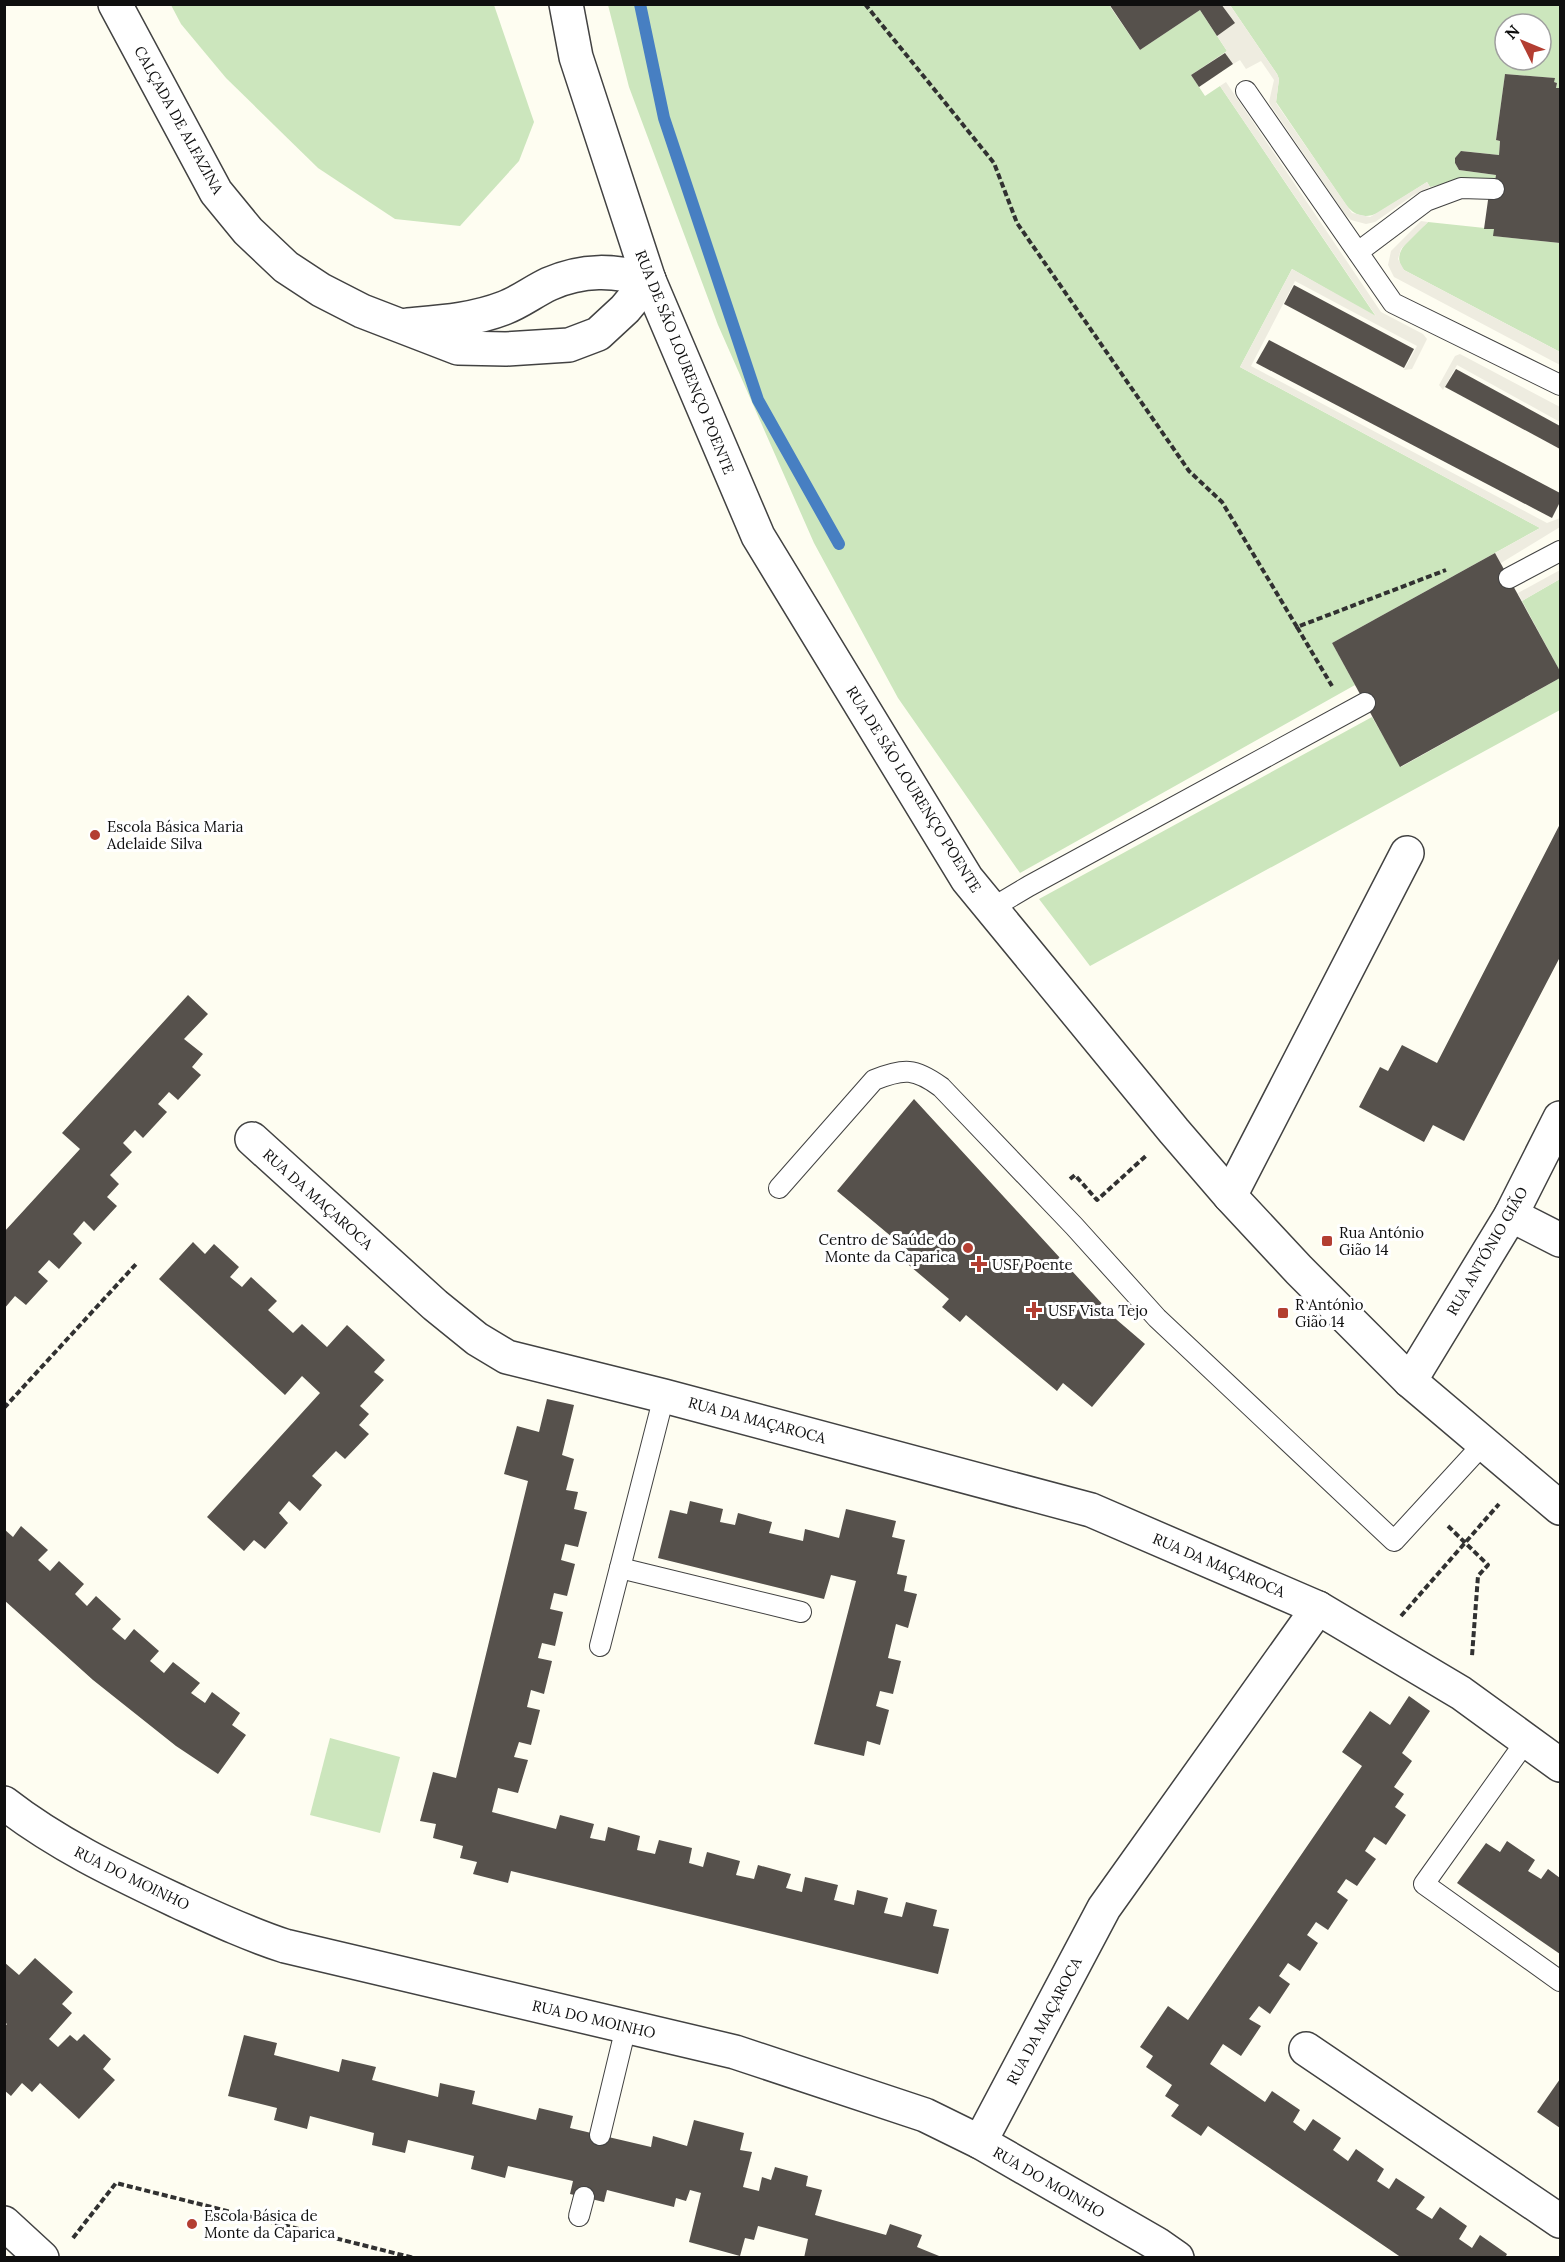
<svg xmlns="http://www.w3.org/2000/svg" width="1565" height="2262" font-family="Lora,serif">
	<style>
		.green { fill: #cce6bd; fill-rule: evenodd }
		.plaza { fill: #eeece0 }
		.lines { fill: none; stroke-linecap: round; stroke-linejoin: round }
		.stream { stroke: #477fc2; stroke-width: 12 }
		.building { fill: #56514c }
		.lane-casing { stroke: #424242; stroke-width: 22 }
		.street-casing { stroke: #424242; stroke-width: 36 }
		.path { stroke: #313131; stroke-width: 4; stroke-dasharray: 6 3; stroke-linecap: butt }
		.lane { stroke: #fff; stroke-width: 20 }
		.street { stroke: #fff; stroke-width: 33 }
		.poi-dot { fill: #b33e32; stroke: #fff; stroke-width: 2 }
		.labels { text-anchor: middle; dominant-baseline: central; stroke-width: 6; stroke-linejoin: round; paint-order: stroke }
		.street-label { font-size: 15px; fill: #0f0f0f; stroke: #fff }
		.poi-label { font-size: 15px; fill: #0f0f0f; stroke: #fff; text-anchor: start }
	</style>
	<rect width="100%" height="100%" fill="#fefdf1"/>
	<!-- green -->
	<g class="green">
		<path d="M 171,5 L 494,5 L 534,122 L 519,161 L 460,226 L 395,219 L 318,168 L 226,78 L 181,24 Z"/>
		<path d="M 608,5 L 1109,5 L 1140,50 L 1200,10 L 1227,51 L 1191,75 L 1205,96 L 1220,86 L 1377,318 L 1292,269 L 1240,367 L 1540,528 L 1332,643 L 1355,685 L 1020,873 L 898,698 L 814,543 L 718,325 L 629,87 Z"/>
		<path d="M 1230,5 L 1560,5 L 1560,88 L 1556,88 L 1557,83 L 1554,82 L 1554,78 L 1505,74 L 1496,140 L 1500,141 L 1499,155 L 1462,151 L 1455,158 L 1455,163 L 1459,170 L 1496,175 L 1495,185 L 1463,179 L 1430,187 L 1427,182 L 1378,213 C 1365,219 1355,216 1346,205 L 1276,102 L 1279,79 L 1277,74 ZM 1505,24 L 1541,24 L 1541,60 L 1505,60 Z"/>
		<path d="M 1428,222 L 1494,229 L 1494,236 L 1560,243 L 1560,352 L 1404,270 C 1388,252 1416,234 1428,222 Z"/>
		<path d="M 1560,579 L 1560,671 L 1522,601 Z"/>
		<path d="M 1560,678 L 1560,710 L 1090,966 L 1039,899 L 1372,717 L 1401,767 Z"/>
		<path d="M 330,1738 L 400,1757 L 380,1833 L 310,1815 Z"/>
	</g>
	<!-- plaza -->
	<g class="plaza">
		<path d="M 1208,5 L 1230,5 L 1277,74 L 1279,79 L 1276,103 L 1352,213 L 1370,217 L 1427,182 L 1430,187 L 1412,196 L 1375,222 L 1366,224 L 1351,220 L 1344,213 L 1271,106 L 1269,102 L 1274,80 L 1261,61 L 1246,69 L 1240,60 L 1233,64 L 1225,53 L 1227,51 L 1200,10 Z"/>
		<path d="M 1226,82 L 1381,312 L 1423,334 L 1427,339 L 1412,369 L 1404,370 L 1417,346 L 1295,281 L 1251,366 L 1547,523 L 1560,518 L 1560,527 L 1501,563 L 1495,553 L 1540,528 L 1240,367 L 1292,269 L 1376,316 L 1220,86 Z"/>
		<path d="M 1421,221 L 1428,222 L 1401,249 L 1398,259 L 1404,270 L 1560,352 L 1560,365 L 1394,277 L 1388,265 L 1391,251 Z"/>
		<path d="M 1460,354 L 1560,407 L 1560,422 L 1457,365 L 1443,390 L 1439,385 L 1455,356 Z"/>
		<path d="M 1560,570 L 1560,579 L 1522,601 L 1518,593 Z"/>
	</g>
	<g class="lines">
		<!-- stream -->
		<path class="stream" d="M 640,4 L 664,118 L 758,400 L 839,544"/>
	</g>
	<!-- building -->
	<g class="building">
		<path d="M 1109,4 L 1221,4 L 1235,23 L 1217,36 L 1200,10 L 1140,50 Z"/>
		<path d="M 1225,53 L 1233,64 L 1199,87 L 1191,75 Z"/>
		<path d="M 1505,74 L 1555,78 L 1554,82 L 1557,83 L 1556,88 L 1560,88 L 1560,243 L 1493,236 L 1494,229 L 1484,229 L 1489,193 L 1493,194 L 1496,175 L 1459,170 L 1455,163 L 1455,158 L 1461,151 L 1499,155 L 1500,141 L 1496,140 Z"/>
		<path d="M 1294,285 L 1414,349 L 1404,368 L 1284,304 Z"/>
		<path d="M 1269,340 L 1560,493 L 1560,502 L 1552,518 L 1256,363 Z"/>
		<path d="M 1456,369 L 1560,426 L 1560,449 L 1445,387 Z"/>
		<path d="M 1495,553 L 1560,671 L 1560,678 L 1400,767 L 1332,643 Z"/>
		<path d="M 1560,824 L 1560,957 L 1464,1141 L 1433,1125 L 1424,1142 L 1359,1107 L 1380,1067 L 1388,1071 L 1402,1045 L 1437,1063 Z"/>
		<path d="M 188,995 L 208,1014 L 184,1039 L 203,1054 L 192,1067 L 201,1075 L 178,1100 L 169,1092 L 158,1104 L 167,1112 L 143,1138 L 135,1130 L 123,1143 L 132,1152 L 110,1175 L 119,1184 L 107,1197 L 117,1206 L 94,1231 L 84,1221 L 73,1234 L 82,1243 L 59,1269 L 49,1260 L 38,1272 L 48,1281 L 26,1305 L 15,1296 L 4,1309 L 4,1232 L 80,1149 L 62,1133 Z"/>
		<path d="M 914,1099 L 1117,1320 L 1145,1344 L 1092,1407 L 1063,1383 L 1057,1391 L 966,1315 L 960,1322 L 942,1307 L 949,1299 L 904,1261 L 911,1253 L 837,1191 Z"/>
		<path d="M 193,1242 L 205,1254 L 214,1244 L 239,1267 L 230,1277 L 242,1287 L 251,1277 L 277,1301 L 268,1310 L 293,1333 L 302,1324 L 327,1347 L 347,1325 L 385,1360 L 374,1372 L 384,1380 L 360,1406 L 369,1414 L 359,1425 L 369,1434 L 345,1459 L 336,1451 L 312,1476 L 322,1485 L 300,1511 L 289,1501 L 279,1513 L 288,1523 L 265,1549 L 254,1540 L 244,1551 L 207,1517 L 320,1393 L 302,1376 L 285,1395 L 159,1279 Z"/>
		<path d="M 547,1399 L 574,1405 L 562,1455 L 574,1459 L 566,1490 L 578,1492 L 574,1509 L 587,1512 L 578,1547 L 565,1544 L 561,1560 L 575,1564 L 567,1596 L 554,1593 L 550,1609 L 563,1612 L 555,1646 L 542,1643 L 538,1658 L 552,1661 L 544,1694 L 531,1690 L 527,1707 L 540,1710 L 531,1745 L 519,1742 L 514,1757 L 528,1760 L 518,1793 L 498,1788 L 492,1812 L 556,1829 L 560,1815 L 594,1824 L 590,1838 L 605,1841 L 608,1827 L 640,1836 L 637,1850 L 655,1854 L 659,1840 L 692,1848 L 689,1863 L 703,1867 L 707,1852 L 740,1861 L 736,1875 L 754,1879 L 758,1865 L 791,1874 L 786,1888 L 802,1892 L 805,1877 L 838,1885 L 834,1900 L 854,1905 L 857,1890 L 888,1898 L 884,1913 L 902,1917 L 906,1902 L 937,1910 L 933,1926 L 949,1929 L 938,1974 L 511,1871 L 508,1883 L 473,1874 L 477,1862 L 460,1858 L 463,1846 L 433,1838 L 436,1824 L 420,1821 L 433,1772 L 456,1778 L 528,1481 L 504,1474 L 517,1426 L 539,1432 Z"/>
		<path d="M 690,1501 L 723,1509 L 720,1522 L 735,1525 L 738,1513 L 772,1522 L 769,1533 L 803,1541 L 805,1529 L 839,1538 L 846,1509 L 896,1521 L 892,1537 L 905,1540 L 897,1574 L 907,1576 L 904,1591 L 917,1594 L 908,1628 L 896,1624 L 888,1658 L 901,1661 L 893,1694 L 880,1691 L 876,1706 L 889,1710 L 880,1745 L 867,1741 L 864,1756 L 814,1744 L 856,1581 L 831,1575 L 824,1599 L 658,1558 L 670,1510 L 687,1514 Z"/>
		<path d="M 21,1526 L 48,1550 L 38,1560 L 50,1571 L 59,1561 L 84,1584 L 75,1594 L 87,1606 L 96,1596 L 121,1619 L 112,1629 L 125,1640 L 134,1629 L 159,1651 L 150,1661 L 164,1673 L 173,1662 L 200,1683 L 191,1693 L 205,1703 L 212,1692 L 240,1713 L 232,1725 L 246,1735 L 218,1774 L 176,1746 L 93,1680 L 4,1600 L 4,1529 L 13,1537 Z"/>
		<path d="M 1409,1696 L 1430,1711 L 1402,1753 L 1412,1761 L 1394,1787 L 1404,1794 L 1395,1807 L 1406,1815 L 1386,1845 L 1374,1837 L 1365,1851 L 1376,1859 L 1357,1886 L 1346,1879 L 1337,1892 L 1348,1900 L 1328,1930 L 1316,1922 L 1307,1935 L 1318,1943 L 1300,1971 L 1288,1963 L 1279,1976 L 1290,1984 L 1270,2014 L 1259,2006 L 1249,2019 L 1261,2026 L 1241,2056 L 1223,2044 L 1210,2064 L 1265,2102 L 1272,2091 L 1300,2110 L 1293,2122 L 1305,2131 L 1313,2119 L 1341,2138 L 1333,2150 L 1348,2161 L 1356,2149 L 1384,2169 L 1377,2181 L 1389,2189 L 1396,2178 L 1425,2197 L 1416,2209 L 1432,2219 L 1440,2207 L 1467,2226 L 1459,2239 L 1472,2248 L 1480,2235 L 1507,2254 L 1505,2258 L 1402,2258 L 1208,2126 L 1201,2136 L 1171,2116 L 1179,2105 L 1165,2096 L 1172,2085 L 1146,2067 L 1153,2056 L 1140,2047 L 1168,2006 L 1188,2020 L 1362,1766 L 1342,1752 L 1370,1711 L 1390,1725 Z"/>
		<path d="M 1507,1841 L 1535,1860 L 1528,1871 L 1541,1879 L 1548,1869 L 1560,1878 L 1560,1954 L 1457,1883 L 1486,1843 L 1500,1852 Z"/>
		<path d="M 35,1958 L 73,1992 L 62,2004 L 72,2013 L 49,2039 L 58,2047 L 70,2035 L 77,2041 L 84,2034 L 111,2059 L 103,2069 L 115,2080 L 79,2119 L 40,2083 L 32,2092 L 22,2083 L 11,2096 L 4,2090 L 4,2027 L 7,2024 L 4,2022 L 4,1962 L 19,1975 Z"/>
		<path d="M 244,2035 L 277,2043 L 274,2055 L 339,2072 L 342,2059 L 376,2067 L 372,2080 L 438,2097 L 440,2083 L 475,2091 L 472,2104 L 536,2120 L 539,2108 L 573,2116 L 570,2128 L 651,2147 L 653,2136 L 687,2146 L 694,2120 L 744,2133 L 740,2150 L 752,2152 L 743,2187 L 759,2191 L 762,2177 L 771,2180 L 775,2167 L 808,2176 L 806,2186 L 822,2190 L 815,2215 L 886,2235 L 890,2224 L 922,2235 L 917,2247 L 944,2258 L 804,2258 L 808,2239 L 758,2226 L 754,2240 L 745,2238 L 740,2256 L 689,2242 L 701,2193 L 690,2190 L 686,2201 L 676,2198 L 674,2207 L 607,2190 L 604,2202 L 570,2194 L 573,2181 L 508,2166 L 505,2178 L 471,2169 L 474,2156 L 408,2140 L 405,2153 L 372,2145 L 374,2133 L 310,2116 L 307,2129 L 274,2120 L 277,2108 L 228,2096 Z"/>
		<path d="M 1560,2079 L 1560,2128 L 1537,2112 Z"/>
	</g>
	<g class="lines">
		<!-- lane casing -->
		<g class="lane-casing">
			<g id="lane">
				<path d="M 1246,91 L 1393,303 L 1560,385"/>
				<path d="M 1358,252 L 1426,201 L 1461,188 L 1494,189"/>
				<path d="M 1509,578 L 1560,551"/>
				<path d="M 992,908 L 1029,886 L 1365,703"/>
				<path d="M 779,1188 L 874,1080 C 904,1068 915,1068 941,1087 L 1074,1226 L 1157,1318 L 1394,1541 L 1484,1443"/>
				<path d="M 620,1568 L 801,1612"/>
				<path d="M 600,1646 L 664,1396"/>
				<path d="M 1526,1741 L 1424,1884 L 1560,1981"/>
				<path d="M 600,2135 L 626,2027"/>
				<path d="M 579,2216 L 584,2197"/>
			</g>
		</g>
		<!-- street casing -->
		<g class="street-casing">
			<g id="street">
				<path d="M 115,4 L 216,192 L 248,231 L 286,267 L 321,290 L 362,311 L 458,348 L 506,349 L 569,345 L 598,334 L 625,309 L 649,280"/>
				<path d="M 566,4 L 576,57 L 649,280 L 758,536 L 967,879 L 1174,1131 L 1230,1196 L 1299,1270 L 1410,1381 L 1560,1508"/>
				<path d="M 408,325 C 441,322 473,320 504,308 C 520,302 534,291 549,284 C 583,269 614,270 649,280"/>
				<path d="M 252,1139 L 435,1305 L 477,1339 L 507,1357 L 664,1396 L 1091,1510 L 1318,1608 L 1461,1693 L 1560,1765"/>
				<path d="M 1230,1196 L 1407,853"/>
				<path d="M 1511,1215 L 1560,1240"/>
				<path d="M 1410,1381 L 1511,1215 L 1560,1118"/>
				<path d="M 4,1803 C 58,1845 118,1873 179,1902 C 214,1918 248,1934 285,1946 L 735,2052 L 925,2115 L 980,2142 L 1157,2244 L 1177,2258"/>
				<path d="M 1306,2049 L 1560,2221"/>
				<path d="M 980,2142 L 1104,1908 L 1318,1608"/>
				<path d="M 4,2223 L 42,2258"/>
			</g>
		</g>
		<!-- path -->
		<g class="path">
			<path d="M 865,4 L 994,163 L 1017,223 L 1189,471 L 1222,502 L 1297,627 L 1446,570"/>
			<path d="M 1297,627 L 1332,686"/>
			<path d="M 1070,1179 L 1075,1175 L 1097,1200 L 1147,1155"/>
			<path d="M 4,1408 L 137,1263"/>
			<path d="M 1448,1526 L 1488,1565 L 1478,1576 L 1472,1656"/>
			<path d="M 1401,1616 L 1499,1504"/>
			<path d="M 73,2238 L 116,2183 L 414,2258"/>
		</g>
		<!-- lane -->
		<use href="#lane" class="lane"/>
		<!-- street -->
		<use href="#street" class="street"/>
	</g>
	<!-- markers -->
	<g class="poi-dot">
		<circle cx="95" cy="835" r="6"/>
		<rect x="1321" y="1235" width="12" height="12" rx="3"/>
		<circle cx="968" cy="1248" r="6"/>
		<path d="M976 1255h6v6h6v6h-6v6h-6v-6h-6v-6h6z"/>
		<path d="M1031 1301h6v6h6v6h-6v6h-6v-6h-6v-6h6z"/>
		<rect x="1277" y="1307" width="12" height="12" rx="3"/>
		<circle cx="192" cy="2224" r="6"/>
	</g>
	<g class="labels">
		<!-- street labels -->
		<g class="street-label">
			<text transform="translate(179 120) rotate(61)">CALÇADA DE ALFAZINA</text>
			<text transform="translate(685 362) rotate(68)">RUA DE SÃO LOURENÇO POENTE</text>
			<text transform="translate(914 789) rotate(58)">RUA DE SÃO LOURENÇO POENTE</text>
			<text transform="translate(318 1199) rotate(42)">RUA DA MAÇAROCA</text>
			<text transform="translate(1487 1251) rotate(-60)">RUA ANTÓNIO GIÃO</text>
			<text transform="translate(757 1420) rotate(15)">RUA DA MAÇAROCA</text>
			<text transform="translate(1219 1565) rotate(23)">RUA DA MAÇAROCA</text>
			<text transform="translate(132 1878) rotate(26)">RUA DO MOINHO</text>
			<text transform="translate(594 2019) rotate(13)">RUA DO MOINHO</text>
			<text transform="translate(1044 2021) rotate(-62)">RUA DA MAÇAROCA</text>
			<text transform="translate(1049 2182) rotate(30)">RUA DO MOINHO</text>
		</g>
		<!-- poi labels -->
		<g class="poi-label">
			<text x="107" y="826">Escola Básica Maria<tspan x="107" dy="17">Adelaide Silva</tspan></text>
			<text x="1339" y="1232">Rua António<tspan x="1339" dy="17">Gião 14</tspan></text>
			<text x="956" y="1239" text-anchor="end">Centro de Saúde do<tspan x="956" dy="17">Monte da Caparica</tspan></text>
			<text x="992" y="1264">USF Poente</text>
			<text x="1295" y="1304">R António<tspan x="1295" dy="17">Gião 14</tspan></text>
			<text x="1048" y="1310">USF Vista Tejo</text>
			<text x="204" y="2215">Escola Básica de<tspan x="204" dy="17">Monte da Caparica</tspan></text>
		</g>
	</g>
	<!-- border -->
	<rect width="1565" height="2262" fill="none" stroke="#0f0f0f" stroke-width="12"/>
	<!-- north arrow -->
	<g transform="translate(1523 42) rotate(313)"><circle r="28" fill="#ffffff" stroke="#9f9f9f" stroke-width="1.5"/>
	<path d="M0-4.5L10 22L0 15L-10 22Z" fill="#b33e32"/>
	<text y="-9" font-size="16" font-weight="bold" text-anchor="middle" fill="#0f0f0f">N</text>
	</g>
</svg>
